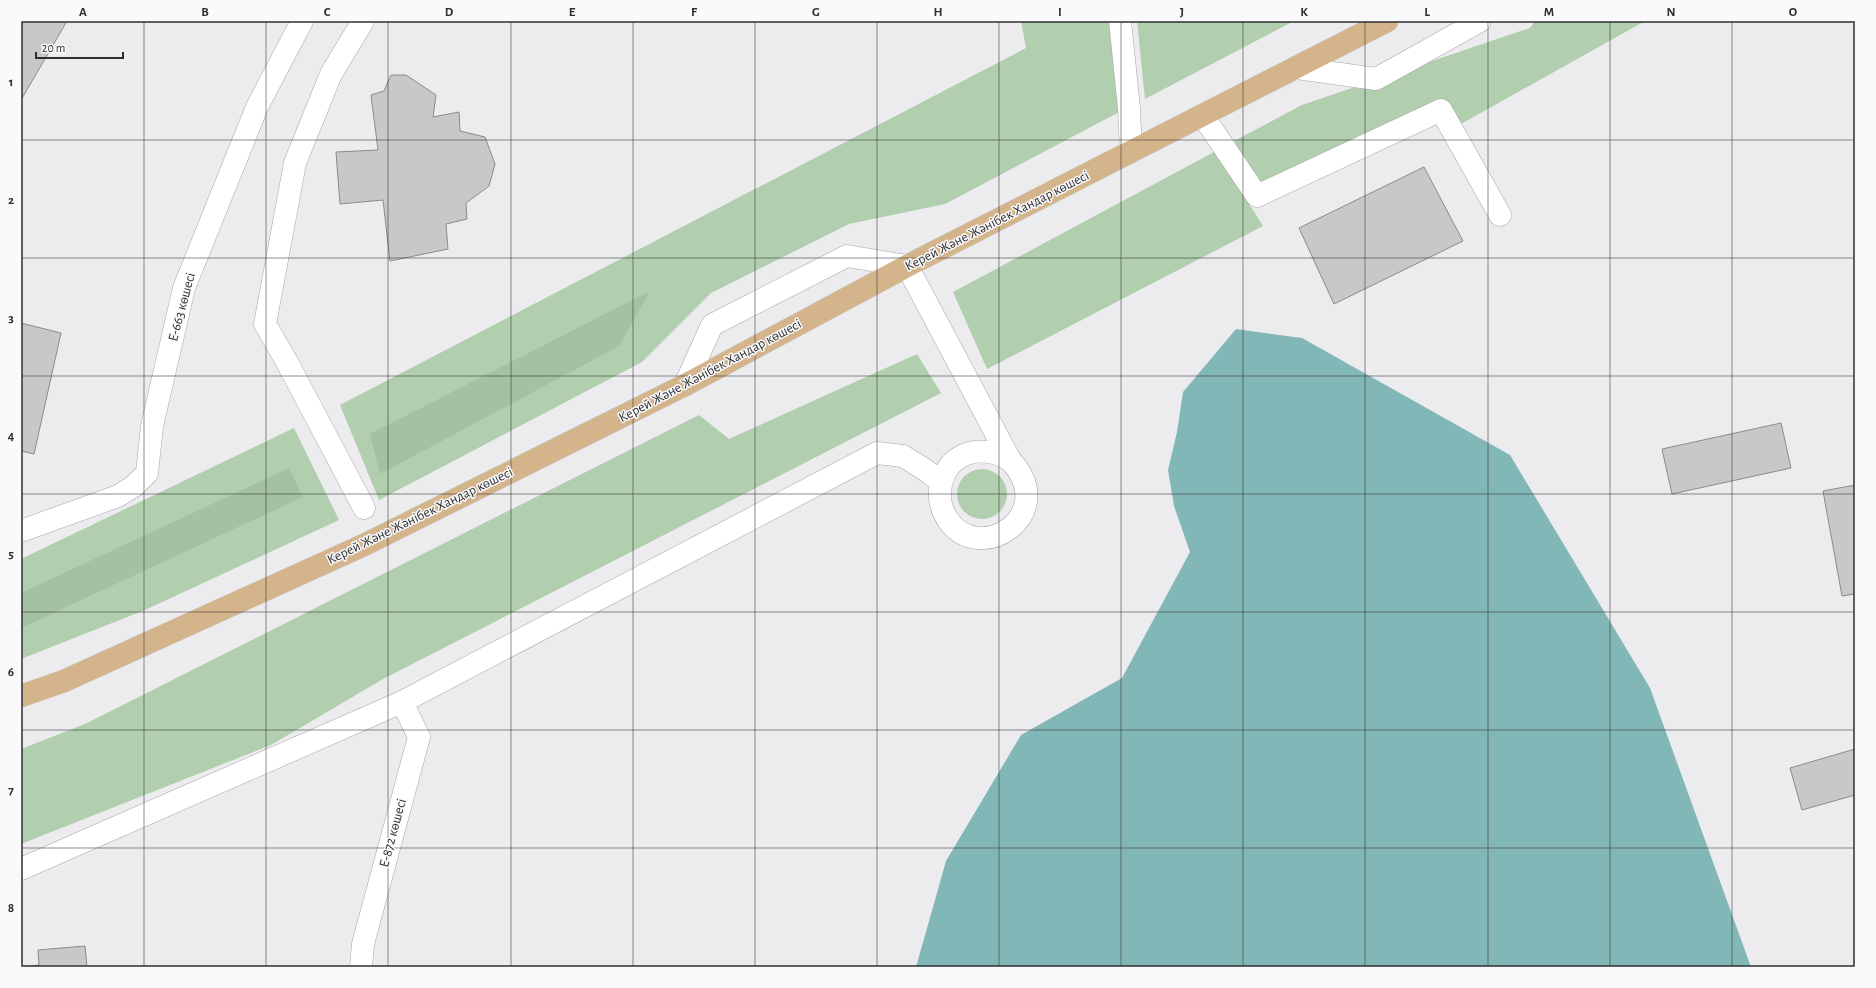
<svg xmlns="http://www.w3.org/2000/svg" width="1876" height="988" font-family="'Alegreya Sans',sans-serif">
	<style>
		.green { fill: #b1ceae }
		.forest { fill: #a4c2a1 }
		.water { fill: #82b7b7 }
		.building { fill: #c9c7ca; stroke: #8c8a8d }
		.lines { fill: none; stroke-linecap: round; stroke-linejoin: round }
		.minor-casing { stroke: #a6a5a8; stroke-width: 23 }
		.major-casing { stroke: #c9c9c9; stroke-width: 23 }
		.minor { stroke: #fff; stroke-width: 22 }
		.major { stroke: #d4b48b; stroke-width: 22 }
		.grid { fill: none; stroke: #2f2f30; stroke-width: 1; stroke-opacity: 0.55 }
		.labels { text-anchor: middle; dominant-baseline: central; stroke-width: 3; stroke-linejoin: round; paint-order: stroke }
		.street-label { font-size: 14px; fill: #2f2f30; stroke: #faf9fc }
		.neatline { fill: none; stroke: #2f2f30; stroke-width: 1.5 }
		.grid-label { font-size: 13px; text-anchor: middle; font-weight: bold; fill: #2f2f30 }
	</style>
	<rect width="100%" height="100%" fill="#ecebee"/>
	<!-- green -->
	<g class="green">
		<path d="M 1021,21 L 1109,21 L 1123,110 L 945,204 L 849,224 L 711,293 L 642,362 L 379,500 L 340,405 L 1026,48 Z"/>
		<path d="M 1137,21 L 1294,21 L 1145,99 Z"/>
		<path d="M 1535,21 L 1645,21 L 1452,129 L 1441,110 L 1267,192 L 1234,141 L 1302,105 L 1530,28 Z"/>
		<path d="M 1216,151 L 1263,226 L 987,369 L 953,292 Z"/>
		<path d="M 917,354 L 941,393 L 383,679 L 271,745 L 21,844 L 21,749 L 85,724 L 699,415 L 729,439 Z"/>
		<path d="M 294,428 L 339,520 L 145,610 L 21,659 L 21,559 Z"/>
		<circle cx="982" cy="494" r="25"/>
	</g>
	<!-- forest -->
	<g class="forest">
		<path d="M 650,291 L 619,346 L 380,474 L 370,434 Z"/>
		<path d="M 289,468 L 303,497 L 21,628 L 21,593 Z"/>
	</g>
	<!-- water -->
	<path class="water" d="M 1236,329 L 1302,338 L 1510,455 L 1650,688 L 1751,967 L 916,967 L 946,861 L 1021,735 L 1122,678 L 1190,552 L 1174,506 L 1168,470 L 1177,432 L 1183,392 Z"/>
	<!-- building -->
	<g class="building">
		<path d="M 21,21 L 67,21 L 21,100 Z"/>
		<path d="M 391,75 L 406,75 L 436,95 L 433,117 L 459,112 L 460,131 L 485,137 L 495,164 L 489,186 L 466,203 L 467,219 L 446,224 L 448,249 L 390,261 L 383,200 L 340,204 L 336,152 L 378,150 L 371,95 L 384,91 Z"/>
		<path d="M 1424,167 L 1463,241 L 1334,304 L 1299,228 Z"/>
		<path d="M 21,323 L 61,333 L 34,454 L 21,451 Z"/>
		<path d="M 1781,423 L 1791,468 L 1672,494 L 1662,449 Z"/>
		<path d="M 1855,485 L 1855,594 L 1842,596 L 1823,491 Z"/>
		<path d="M 1855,749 L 1855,795 L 1802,810 L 1790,768 Z"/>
		<path d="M 85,946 L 87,967 L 21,967 L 39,965 L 38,950 Z"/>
	</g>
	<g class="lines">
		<!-- minor casing -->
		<g class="minor-casing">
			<g id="minor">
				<path d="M 363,21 L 331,74 L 295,163 L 265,324 L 287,362 L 364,508"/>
				<path d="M 1120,21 L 1129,108 L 1131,152"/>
				<path d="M 1297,68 L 1376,79 L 1480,21"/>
				<path d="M 1203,116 L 1257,196 L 1441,110 L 1500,215"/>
				<path d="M 685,385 L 712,325 L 847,256 L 907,266 L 1010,460 C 1061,514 980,567 948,520 C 942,511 939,502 940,491 C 944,453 980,442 1010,460"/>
				<path d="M 21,531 L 118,496 L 134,486 L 147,473 L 152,426 L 184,288 L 257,107 L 302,21"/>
				<path d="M 21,869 L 402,702 L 877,453 L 903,456 L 924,469 L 941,482"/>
				<path d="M 361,967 L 363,944 L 419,737 L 402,702"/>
			</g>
		</g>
		<!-- major casing -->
		<g class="major-casing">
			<path id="major" d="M 21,696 L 64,681 L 366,544 L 685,385 L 907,266 L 1387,21"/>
		</g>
		<!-- minor -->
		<use href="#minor" class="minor"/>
		<!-- major -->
		<use href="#major" class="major"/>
	</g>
	<!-- grid -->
	<path class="grid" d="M 144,21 L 144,967M 266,21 L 266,967M 388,21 L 388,967M 511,21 L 511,967M 633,21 L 633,967M 755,21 L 755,967M 877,21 L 877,967M 999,21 L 999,967M 1121,21 L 1121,967M 1243,21 L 1243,967M 1365,21 L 1365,967M 1488,21 L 1488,967M 1610,21 L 1610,967M 1732,21 L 1732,967M 21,140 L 1855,140M 21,258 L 1855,258M 21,376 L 1855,376M 21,494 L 1855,494M 21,612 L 1855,612M 21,730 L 1855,730M 21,848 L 1855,848"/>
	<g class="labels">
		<!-- street labels -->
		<g class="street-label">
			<text transform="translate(997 221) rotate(-27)">Керей Және Жәнібек Хандар көшесі</text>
			<text transform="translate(182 307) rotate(-75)">Е-663 көшесі</text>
			<text transform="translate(710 371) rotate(-28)">Керей Және Жәнібек Хандар көшесі</text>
			<text transform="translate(420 516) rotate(-26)">Керей Және Жәнібек Хандар көшесі</text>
			<text transform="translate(393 833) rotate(-75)">Е-872 көшесі</text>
		</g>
	</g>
	<!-- border -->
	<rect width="1876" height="988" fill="none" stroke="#faf9fc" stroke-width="44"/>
	<!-- scale -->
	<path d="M36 52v6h87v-6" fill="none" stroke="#2f2f30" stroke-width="2"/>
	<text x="42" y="52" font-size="12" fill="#2f2f30" stroke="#faf9fc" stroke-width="3" paint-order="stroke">20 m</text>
	<rect x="22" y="22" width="1832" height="944" class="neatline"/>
	<g class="grid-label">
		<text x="83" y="16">A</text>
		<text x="205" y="16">B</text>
		<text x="327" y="16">C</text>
		<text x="449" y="16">D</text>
		<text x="572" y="16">E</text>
		<text x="694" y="16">F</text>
		<text x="816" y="16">G</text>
		<text x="938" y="16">H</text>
		<text x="1060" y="16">I</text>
		<text x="1182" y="16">J</text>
		<text x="1304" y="16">K</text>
		<text x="1427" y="16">L</text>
		<text x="1549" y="16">M</text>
		<text x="1671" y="16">N</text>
		<text x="1793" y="16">O</text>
		<text x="11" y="86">1</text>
		<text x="11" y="204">2</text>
		<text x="11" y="322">3</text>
		<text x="11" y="440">4</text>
		<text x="11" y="558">5</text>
		<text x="11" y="676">6</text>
		<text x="11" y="794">7</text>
		<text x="11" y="912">8</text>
	</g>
</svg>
